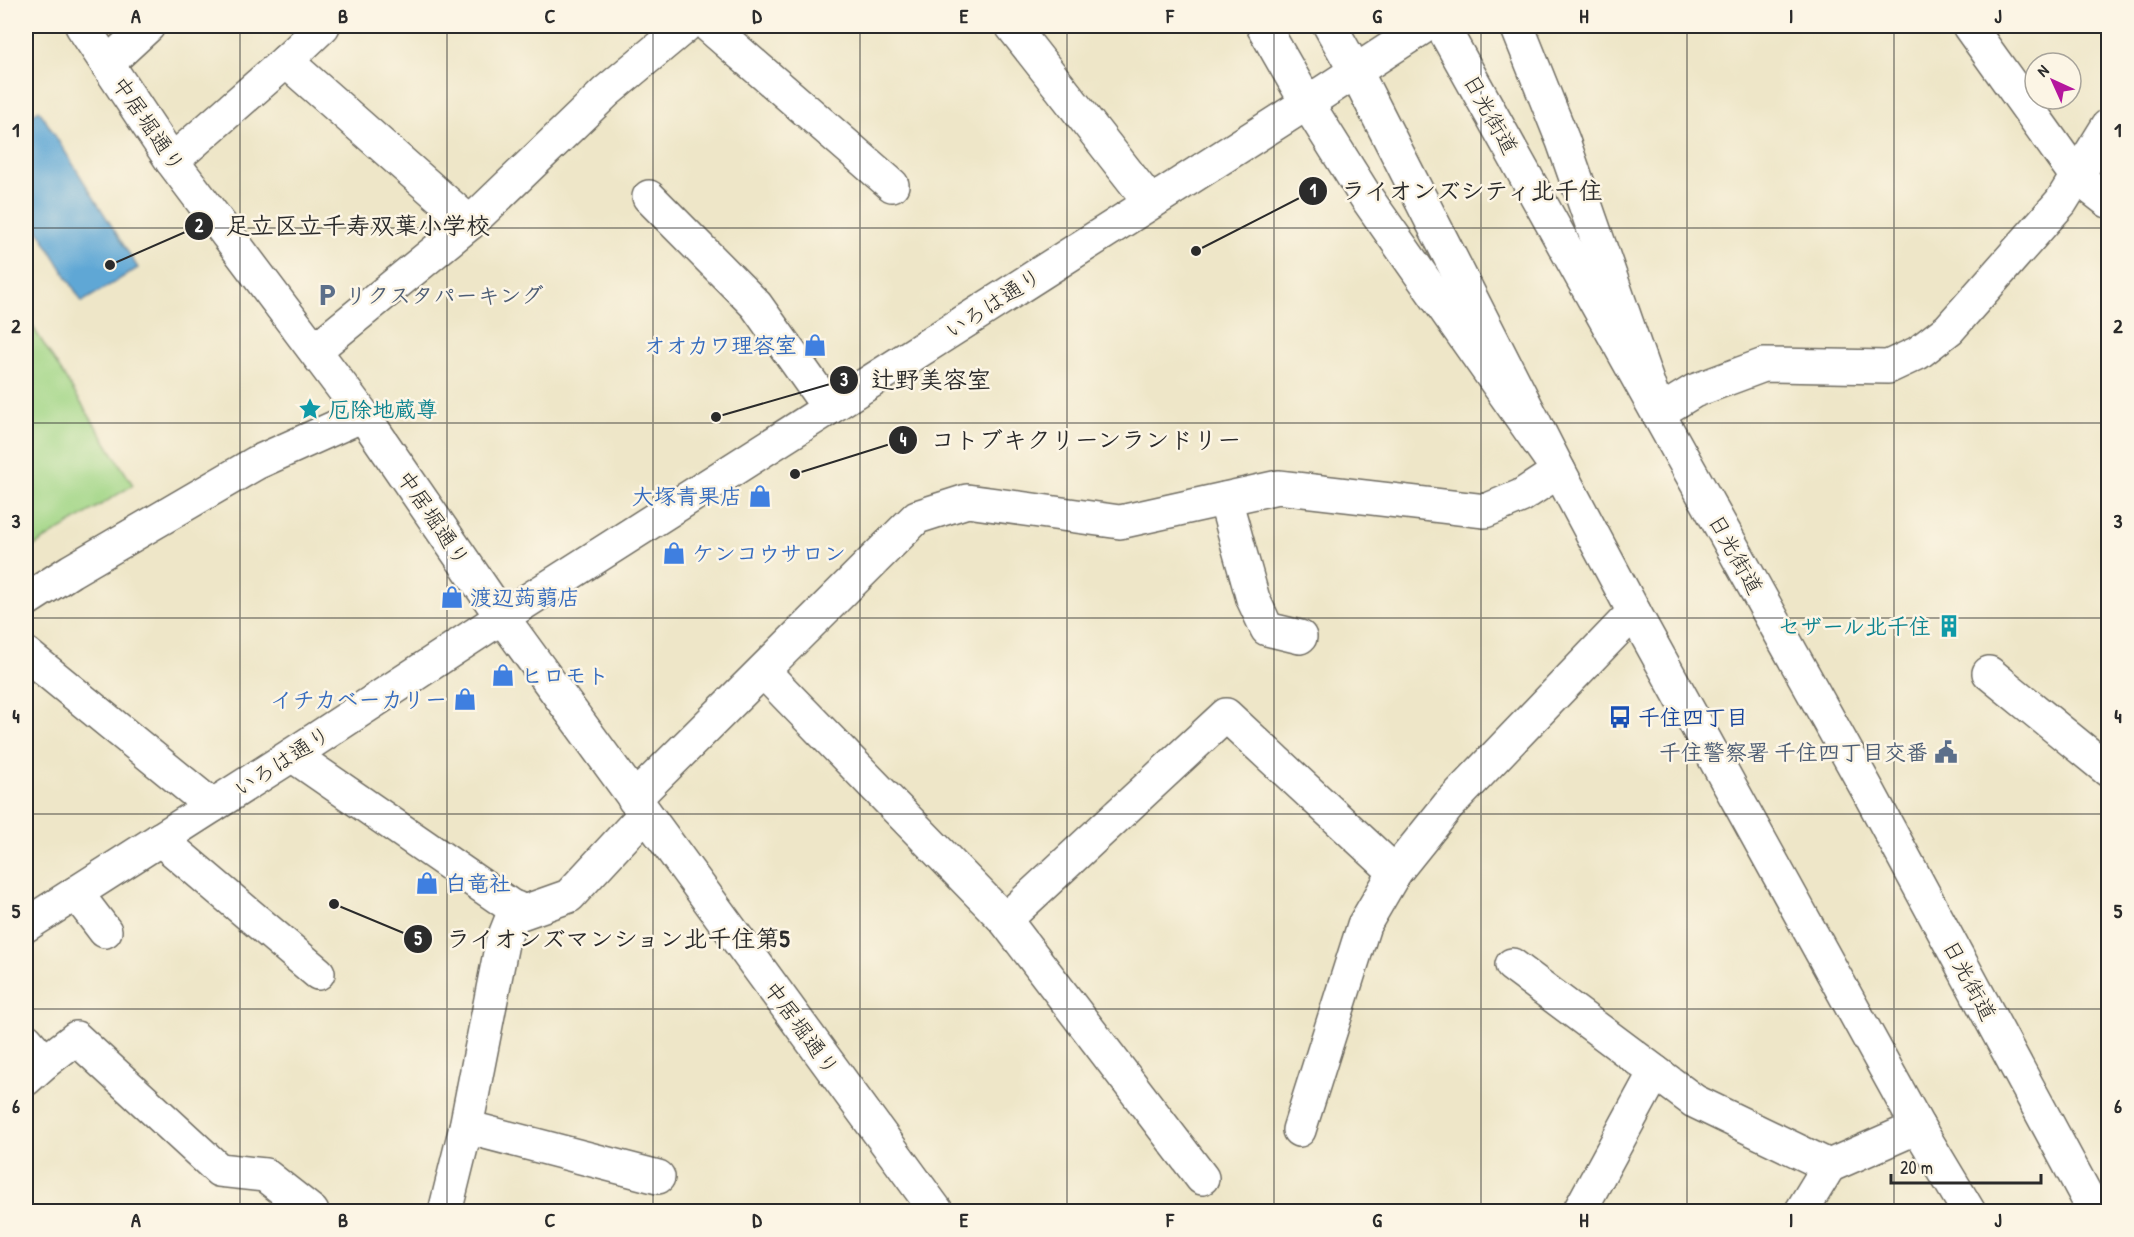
<svg xmlns="http://www.w3.org/2000/svg" width="2134" height="1237" font-family="'Patrick Hand','Klee One',sans-serif">
	<style>
		.green { fill: #a1d686; stroke: #668058; stroke-width: 1.5 }
		.water { fill: #5ea7d5; stroke: #446980; stroke-width: 1.5 }
		.lines { fill: none; stroke-linecap: round; stroke-linejoin: round }
		.minor-casing { stroke: #6f6c62; stroke-width: 36 }
		.highway-casing { stroke: #6f6c62; stroke-width: 36 }
		.minor { stroke: #fff; stroke-width: 33 }
		.highway { stroke: #fff; stroke-width: 33 }
		.grid { fill: none; stroke: #2b2b2b; stroke-width: 1.5; stroke-opacity: 0.55 }
		.labels { text-anchor: middle; dominant-baseline: central; stroke-width: 5; stroke-linejoin: round; paint-order: stroke }
		.street-label { font-size: 22px; fill: #2b2b2b; stroke: #fcf5e5 }
		.service-label { font-size: 22px; font-weight: bold; fill: #4e5e75; stroke: #fcf5e5; text-anchor: start }
		.shop-label { font-size: 22px; font-weight: bold; fill: #366cbe; stroke: #fcf5e5; text-anchor: start }
		.culture-label { font-size: 22px; font-weight: bold; fill: #0d838f; stroke: #fcf5e5; text-anchor: start }
		.transit-label { font-size: 22px; font-weight: bold; fill: #164399; stroke: #fcf5e5; text-anchor: start }
		.leader { fill: none; stroke: #2b2b2b; stroke-width: 2 }
		.callout-dot { fill: #2b2b2b; stroke: #fcf5e5; stroke-width: 2 }
		.mark-label { font-size: 18px; text-anchor: middle; font-weight: bold; fill: #fff }
		.callout-label { font-size: 24px; text-anchor: middle; font-weight: bold; fill: #2b2b2b; stroke: #fcf5e5; stroke-width: 5; stroke-linejoin: round; paint-order: stroke }
		.neatline { fill: none; stroke: #2b2b2b; stroke-width: 2 }
		.grid-label { font-size: 20px; text-anchor: middle; font-weight: bold; fill: #2b2b2b }
	</style>
	<rect width="100%" height="100%" fill="#fcf5e5"/>
	<filter id="ink" filterUnits="userSpaceOnUse"><feTurbulence type="fractalNoise" baseFrequency=".0167" numOctaves="2"/><feDisplacementMap in="SourceGraphic" scale="12" xChannelSelector="R" yChannelSelector="G"/><feConvolveMatrix kernelMatrix="1 2 1 2 8 2 1 2 1" color-interpolation-filters="sRGB"/></filter>
	<filter id="wash" filterUnits="userSpaceOnUse"><feTurbulence type="fractalNoise" baseFrequency=".008" numOctaves="4" result="noise"/><feDisplacementMap in="SourceGraphic" scale="24" xChannelSelector="R" yChannelSelector="G"/><feGaussianBlur stdDeviation="1.35" result="paint"/><feColorMatrix in="noise" values="0 0 0 0 0 0 0 0 0 0 0 0 0 0 0 0 0 1.4 0 .05"/><feComposite in="paint" operator="in"/></filter>
	<g filter="url(#wash)">
		<rect width="100%" height="100%" fill="#eee6c8"/>
		<!-- green -->
		<path class="green" d="M 26,316 L 133,485 L 26,551 Z"/>
		<!-- water -->
		<path class="water" d="M 39,110 L 138,268 L 82,302 L 26,210 L 26,119 Z"/>
	</g>
	<g filter="url(#ink)">
		<g class="lines">
			<!-- minor casing -->
			<g class="minor-casing">
				<g id="minor">
					<path d="M 82,26 L 172,161 L 363,415 L 502,617 L 937,1212"/>
					<path d="M 709,26 L 892,185"/>
					<path d="M 1012,26 L 1150,202"/>
					<path d="M 1517,26 L 1563,141 L 1658,413 L 1694,391 L 1764,365 L 1888,367 L 1918,353 L 1949,329 L 2061,202 L 2108,126"/>
					<path d="M 1969,26 L 2077,177 L 2108,201"/>
					<path d="M 286,61 L 470,223"/>
					<path d="M 107,64 L 148,26"/>
					<path d="M 172,161 L 286,61 L 323,26"/>
					<path d="M 649,197 L 756,305 L 829,408"/>
					<path d="M 315,350 L 470,223 L 606,92 L 685,26"/>
					<path d="M 1225,499 L 1253,599 L 1267,629 L 1300,637"/>
					<path d="M 26,600 L 71,571 L 256,463 L 363,415"/>
					<path d="M 26,654 L 212,806"/>
					<path d="M 763,671 L 1005,920 L 1202,1178"/>
					<path d="M 1989,673 L 2108,770"/>
					<path d="M 292,755 L 521,913 L 569,896 L 645,814"/>
					<path d="M 634,799 L 917,517 L 967,501 L 1120,522 L 1278,487 L 1485,511 L 1521,496 L 1559,471 L 1366,197 L 1307,103 L 1263,26"/>
					<path d="M 160,839 L 318,973"/>
					<path d="M 76,893 L 105,931"/>
					<path d="M 1005,920 L 1226,715 L 1395,872"/>
					<path d="M 26,925 L 292,755 L 502,617 L 1307,103 L 1425,26"/>
					<path d="M 1512,965 L 1694,1101 L 1829,1166 L 1918,1127"/>
					<path d="M 26,1040 L 45,1062 L 26,1079"/>
					<path d="M 45,1062 L 76,1038 L 219,1170 L 265,1175 L 312,1212"/>
					<path d="M 466,1127 L 658,1177"/>
					<path d="M 1299,1130 L 1364,925 L 1395,872 L 1448,806 L 1634,612"/>
					<path d="M 445,1212 L 466,1127 L 502,943 L 516,908"/>
					<path d="M 1579,1212 L 1655,1072"/>
					<path d="M 1801,1212 L 1829,1166"/>
				</g>
			</g>
			<!-- highway casing -->
			<g class="highway-casing">
				<g id="highway">
					<path d="M 1330,26 L 1356,72 L 1559,471 L 1634,612 L 1918,1127 L 1969,1212"/>
					<path d="M 1442,26 L 1866,787 L 2095,1212"/>
				</g>
			</g>
			<!-- minor -->
			<use href="#minor" class="minor"/>
			<!-- highway -->
			<use href="#highway" class="highway"/>
		</g>
	</g>
	<!-- grid -->
	<path class="grid" d="M 240,26 L 240,1212M 447,26 L 447,1212M 653,26 L 653,1212M 860,26 L 860,1212M 1067,26 L 1067,1212M 1274,26 L 1274,1212M 1481,26 L 1481,1212M 1687,26 L 1687,1212M 1894,26 L 1894,1212M 26,228 L 2108,228M 26,423 L 2108,423M 26,618 L 2108,618M 26,814 L 2108,814M 26,1009 L 2108,1009"/>
	<!-- icons -->
	<defs>
		<g id="parking-bare" transform="scale(1.8)"><path d="M-3.5-5.5H1a3.5 3.5 0 0 1 0 7H-1V5.5H-3.5ZM-1-3.4V-.6H.8a1.4 1.4 0 0 0 0-2.8Z" fill="#5c6f8a" stroke="#fcf5e5" stroke-width="2.5" paint-order="stroke"/></g>
		<g id="shop-bare" transform="scale(1.8)"><path d="M-5-2.5h2.3a2.7 3.5 0 0 1 5.4 0H5L5.5 6h-11ZM-1.5-2.5h3a1.5 2.3 0 0 0-3 0Z" fill="#3f7fe0" stroke="#fcf5e5" stroke-width="2.5" paint-order="stroke"/></g>
		<g id="sight-bare" transform="scale(1.8)"><path d="M0-6L1.8-2.2L6-1.7L2.9 1.2L3.7 5.4L0 3.3L-3.7 5.4L-2.9 1.2L-6-1.7L-1.8-2.2Z" fill="#0f9aa8" stroke="#fcf5e5" stroke-width="2.5" paint-order="stroke"/></g>
		<g id="building-bare" transform="scale(1.8)"><path d="M-4-6H4V6H1V3H-1V6H-4ZM-2.5-4.3h1.7v1.8h-1.7ZM.8-4.3h1.7v1.8H.8ZM-2.5-1h1.7V.8h-1.7ZM.8-1h1.7V.8H.8Z" fill="#0f9aa8" stroke="#fcf5e5" stroke-width="2.5" paint-order="stroke"/></g>
		<g id="bus-bare" transform="scale(1.8)"><path d="M-5-6H5V4H4V6H2V4H-2V6H-4V4H-5ZM-3.5-4V0h7V-4ZM-3.5 1.2v1.5H-2V1.2ZM2 1.2v1.5H3.5V1.2Z" fill="#1a4fb4" stroke="#fcf5e5" stroke-width="2.5" paint-order="stroke"/></g>
		<g id="civic-bare" transform="scale(1.8)"><path d="M-.6-6.5H3V-4.5H.6V-3L4-1V1h2V6H-6V1h2V-1L-.6-3ZM-1.2 2.5V6h2.4V2.5Z" fill="#5c6f8a" stroke="#fcf5e5" stroke-width="2.5" paint-order="stroke"/></g>
	</defs>
	<g fill-rule="evenodd">
		<use href="#parking-bare" x="327" y="295"/>
		<use href="#shop-bare" x="815" y="345"/>
		<use href="#sight-bare" x="310" y="409"/>
		<use href="#shop-bare" x="760" y="496"/>
		<use href="#shop-bare" x="674" y="553"/>
		<use href="#shop-bare" x="452" y="597"/>
		<use href="#building-bare" x="1949" y="626"/>
		<use href="#shop-bare" x="503" y="675"/>
		<use href="#shop-bare" x="465" y="699"/>
		<use href="#bus-bare" x="1620" y="717"/>
		<use href="#civic-bare" x="1946" y="752"/>
		<use href="#shop-bare" x="427" y="883"/>
	</g>
	<g class="labels">
		<!-- street labels -->
		<g class="street-label">
			<text transform="translate(1491 114) rotate(61)">日光街道</text>
			<text transform="translate(149 124) rotate(56)">中居堀通り</text>
			<text transform="translate(993 303) rotate(-33)">いろは通り</text>
			<text transform="translate(434 518) rotate(56)">中居堀通り</text>
			<text transform="translate(1736 554) rotate(61)">日光街道</text>
			<text transform="translate(282 761) rotate(-33)">いろは通り</text>
			<text transform="translate(1970 980) rotate(62)">日光街道</text>
			<text transform="translate(802 1028) rotate(54)">中居堀通り</text>
		</g>
		<!-- service labels -->
		<g class="service-label">
			<text x="345" y="295">リクスタパーキング</text>
			<text x="1928" y="752" text-anchor="end">千住警察署 千住四丁目交番</text>
		</g>
		<!-- shop labels -->
		<g class="shop-label">
			<text x="797" y="345" text-anchor="end">オオカワ理容室</text>
			<text x="742" y="496" text-anchor="end">大塚青果店</text>
			<text x="692" y="553">ケンコウサロン</text>
			<text x="470" y="597">渡辺蒟蒻店</text>
			<text x="521" y="675">ヒロモト</text>
			<text x="447" y="699" text-anchor="end">イチカベーカリー</text>
			<text x="445" y="883">白竜社</text>
		</g>
		<!-- culture labels -->
		<g class="culture-label">
			<text x="328" y="409">厄除地蔵尊</text>
			<text x="1931" y="626" text-anchor="end">セザール北千住</text>
		</g>
		<!-- transit labels -->
		<g class="transit-label">
			<text x="1638" y="717">千住四丁目</text>
		</g>
	</g>
	<!-- callouts -->
	<path class="leader" d="M1196 251L1313 191M110 265L199 226M716 417L844 380M795 474L903 440M334 904L418 939"/>
	<g class="callout-dot">
		<circle cx="1196" cy="251" r="6"/>
		<circle cx="110" cy="265" r="6"/>
		<circle cx="716" cy="417" r="6"/>
		<circle cx="795" cy="474" r="6"/>
		<circle cx="334" cy="904" r="6"/>
		<circle cx="1313" cy="191" r="15"/>
		<circle cx="199" cy="226" r="15"/>
		<circle cx="844" cy="380" r="15"/>
		<circle cx="903" cy="440" r="15"/>
		<circle cx="418" cy="939" r="15"/>
	</g>
	<g class="mark-label">
		<text x="1313" y="197">1</text>
		<text x="199" y="232">2</text>
		<text x="844" y="386">3</text>
		<text x="903" y="446">4</text>
		<text x="418" y="945">5</text>
	</g>
	<g class="callout-label">
		<text x="1472" y="199">ライオンズシティ北千住</text>
		<text x="358" y="234">足立区立千寿双葉小学校</text>
		<text x="931" y="388">辻野美容室</text>
		<text x="1086" y="448">コトブキクリーンランドリー</text>
		<text x="618" y="947">ライオンズマンション北千住第5</text>
	</g>
	<!-- margin -->
	<rect width="2134" height="1237" fill="none" stroke="#fcf5e5" stroke-width="66"/>
	<!-- north arrow -->
	<g transform="translate(2053 81) rotate(315)"><circle r="28" fill="#fcf5e5" stroke="#a8a49b" stroke-width="1.5"/>
	<path d="M0-4.5L10 22L0 15L-10 22Z" fill="#b5179e"/>
	<text y="-9" font-size="16" font-weight="bold" text-anchor="middle" fill="#2b2b2b">N</text>
	</g>
	<!-- scale -->
	<path d="M1891 1174v9h150v-9" fill="none" stroke="#2b2b2b" stroke-width="3"/>
	<text x="1900" y="1174" font-size="18" fill="#2b2b2b" stroke="#fcf5e5" stroke-width="4.5" paint-order="stroke">20 m</text>
	<rect x="33" y="33" width="2068" height="1171" class="neatline"/>
	<g class="grid-label">
		<text x="136" y="23">A</text>
		<text x="343" y="23">B</text>
		<text x="550" y="23">C</text>
		<text x="757" y="23">D</text>
		<text x="964" y="23">E</text>
		<text x="1170" y="23">F</text>
		<text x="1377" y="23">G</text>
		<text x="1584" y="23">H</text>
		<text x="1791" y="23">I</text>
		<text x="1998" y="23">J</text>
		<text x="16" y="137">1</text>
		<text x="2118" y="137">1</text>
		<text x="16" y="333">2</text>
		<text x="2118" y="333">2</text>
		<text x="16" y="528">3</text>
		<text x="2118" y="528">3</text>
		<text x="16" y="723">4</text>
		<text x="2118" y="723">4</text>
		<text x="16" y="918">5</text>
		<text x="2118" y="918">5</text>
		<text x="16" y="1113">6</text>
		<text x="2118" y="1113">6</text>
		<text x="136" y="1227">A</text>
		<text x="343" y="1227">B</text>
		<text x="550" y="1227">C</text>
		<text x="757" y="1227">D</text>
		<text x="964" y="1227">E</text>
		<text x="1170" y="1227">F</text>
		<text x="1377" y="1227">G</text>
		<text x="1584" y="1227">H</text>
		<text x="1791" y="1227">I</text>
		<text x="1998" y="1227">J</text>
	</g>
</svg>
